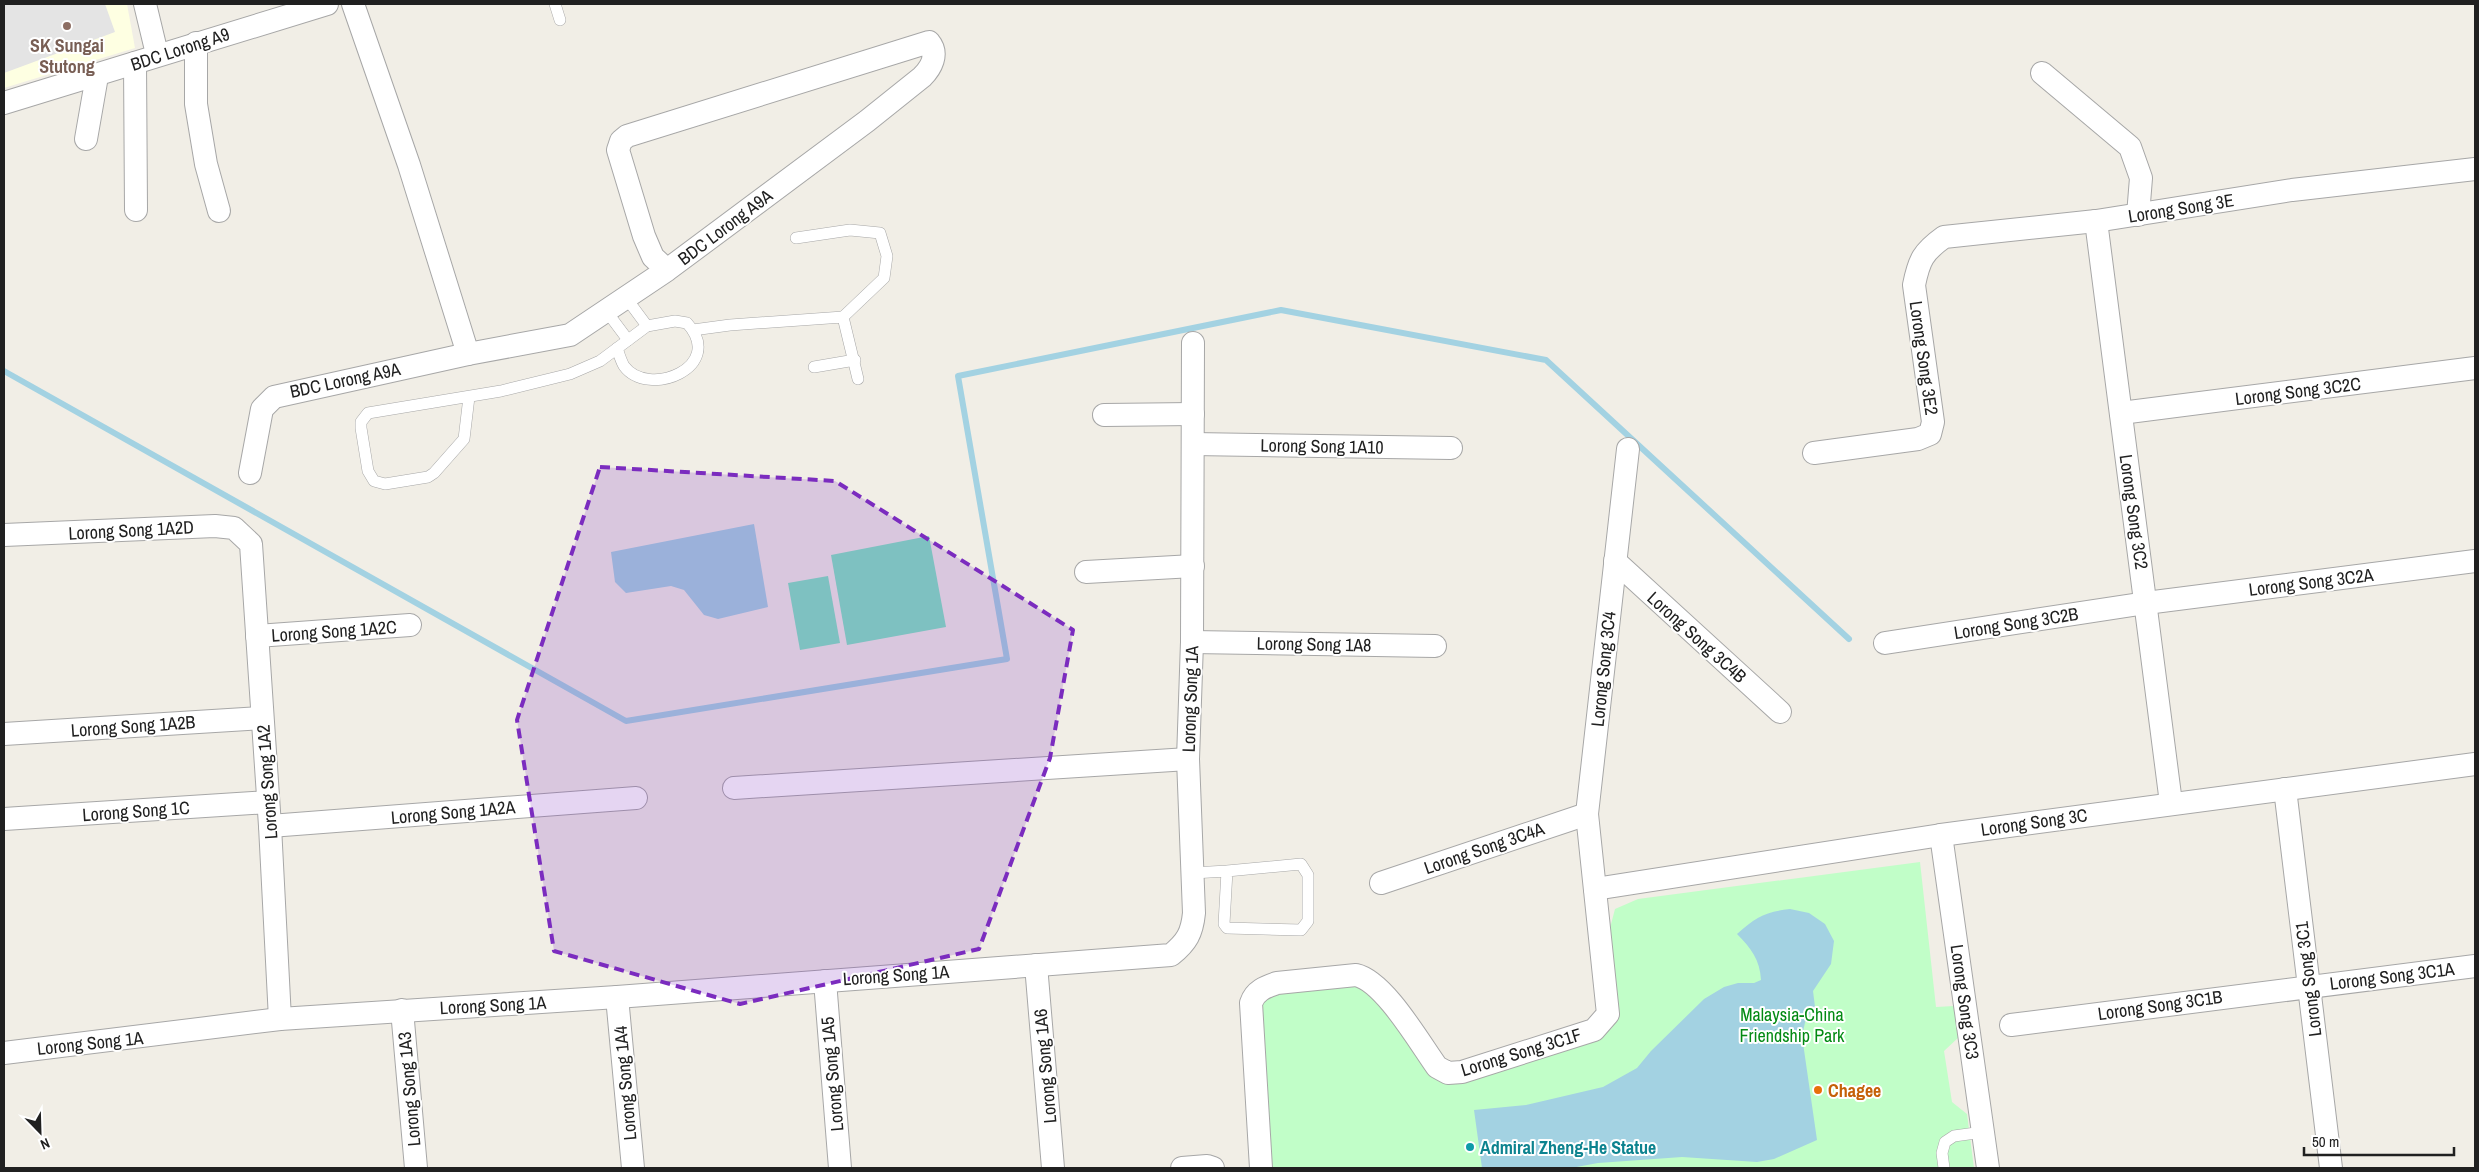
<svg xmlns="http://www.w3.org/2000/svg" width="2479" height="1172" font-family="'Archivo Narrow',sans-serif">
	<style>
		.education { fill: #feffe2 }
		.park { fill: #c1fec8 }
		.pitch { fill: #7fe6c2 }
		.parking { fill: #e4e4e4 }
		.water { fill: #a3d2e2 }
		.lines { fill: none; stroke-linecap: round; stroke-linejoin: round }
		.stream { stroke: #a3d2e2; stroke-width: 6 }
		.lane-casing { stroke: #a7a7a7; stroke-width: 12 }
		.street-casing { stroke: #a7a7a7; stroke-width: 24 }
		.lane { stroke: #fff; stroke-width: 11 }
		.street { stroke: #fff; stroke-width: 22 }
		.marked { fill: #7b2cbf; fill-opacity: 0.2; stroke: #7b2cbf; stroke-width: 4; stroke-dasharray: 10 6; stroke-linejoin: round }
		.education-dot { fill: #8d6e63; stroke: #fff; stroke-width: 2 }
		.food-dot { fill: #e8710a; stroke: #fff; stroke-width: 2 }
		.culture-dot { fill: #0f9aa8; stroke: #fff; stroke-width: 2 }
		.labels { text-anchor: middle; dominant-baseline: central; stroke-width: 4; stroke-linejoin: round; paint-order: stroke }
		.education-label { font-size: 18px; font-weight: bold; fill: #785e54; stroke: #fff }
		.street-label { font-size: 18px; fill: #202020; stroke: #fff }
		.park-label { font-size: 18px; fill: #038a13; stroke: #fff }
		.food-label { font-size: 18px; font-weight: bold; fill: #c56008; stroke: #fff; text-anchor: start }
		.culture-label { font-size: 18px; font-weight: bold; fill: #0d838f; stroke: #fff; text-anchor: start }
	</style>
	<rect width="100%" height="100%" fill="#f1eee6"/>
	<!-- education -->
	<path class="education" d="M 4,4 L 127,4 L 135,48 L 4,88 Z"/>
	<!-- park -->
	<path class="park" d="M 1920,862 L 1936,1007 L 1954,1006 L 1959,1037 L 1944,1051 L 1952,1102 L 1967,1114 L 1974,1168 L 1269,1168 L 1262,993 L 1370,984 L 1443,1079 L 1593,1039 L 1612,1028 L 1619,1013 L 1610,928 L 1615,909 L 1638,899 Z"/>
	<!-- pitch -->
	<g class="pitch">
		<path d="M 929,536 L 946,627 L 847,645 L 831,555 Z"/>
		<path d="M 828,576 L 840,643 L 800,650 L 788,583 Z"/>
	</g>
	<!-- parking -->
	<path class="parking" d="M 4,4 L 105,4 L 115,32 L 4,73 Z"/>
	<!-- water -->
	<g class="water">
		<path d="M 754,524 L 768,607 L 718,619 L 704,615 L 684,590 L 671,586 L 626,593 L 615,582 L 611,552 Z"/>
		<path d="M 1790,909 L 1809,913 L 1825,924 L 1834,941 L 1831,964 L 1813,991 L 1815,1007 L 1806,1018 L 1802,1036 L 1817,1140 L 1774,1159 L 1757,1162 L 1682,1157 L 1598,1163 L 1571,1168 L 1482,1168 L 1474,1110 L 1526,1105 L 1603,1087 L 1637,1068 L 1651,1051 L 1704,999 L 1724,987 L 1738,983 L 1754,983 L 1761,980 C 1760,960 1751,948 1737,934 C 1756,917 1765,912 1790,909 Z"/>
	</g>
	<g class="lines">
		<!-- stream -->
		<path class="stream" d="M 4,371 L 626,721 L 1007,659 L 958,376 L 1281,310 L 1546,360 L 1849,639"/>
		<!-- lane casing -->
		<g class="lane-casing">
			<g id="lane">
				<path d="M 555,4 L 560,20"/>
				<path d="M 796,238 L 850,230 L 880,233 L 887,256 L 884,278 L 843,317"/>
				<path d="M 627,299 L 647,326"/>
				<path d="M 607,312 L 628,340"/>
				<path d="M 693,330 L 730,325 L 843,317 L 858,379"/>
				<path d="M 814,367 L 855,360"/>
				<path d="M 469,397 L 464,439 L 434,473 L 428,477 L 385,484 L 374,481 L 368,471 L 361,428 L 361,422 L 368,413 L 501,391 L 570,374 L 600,361 L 647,326 L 675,321 L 687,323 C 727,367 648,399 624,366 C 621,361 619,354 617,348"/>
				<path d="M 1193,873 L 1227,871 L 1224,924 L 1227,928 L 1301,930 L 1308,921 L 1308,875 L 1301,864 L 1227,871"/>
				<path d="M 1944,1168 L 1942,1153 L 1945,1142 L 1954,1136 L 1983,1132"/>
			</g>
		</g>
		<!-- street casing -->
		<g class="street-casing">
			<g id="street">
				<path d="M 145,4 L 157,54"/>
				<path d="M 353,4 L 409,165 L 468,354"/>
				<path d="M 196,43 L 196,104 L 206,164 L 219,211"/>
				<path d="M 135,63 L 136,210"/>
				<path d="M 2042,73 L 2130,147 L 2141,178 L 2138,215"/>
				<path d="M 4,103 L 327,4"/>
				<path d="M 86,139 L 97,76"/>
				<path d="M 2096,221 L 2171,803"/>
				<path d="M 2121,413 L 2475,368"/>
				<path d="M 1104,415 L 1193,414"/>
				<path d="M 1193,444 L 1451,448"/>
				<path d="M 1814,453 L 1918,439 L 1930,434 L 1933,422 L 1914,285 C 1919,260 1923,252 1944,237 L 2096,221 L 2292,190 L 2475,169"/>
				<path d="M 250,473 L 262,409 L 274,397 L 468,354 L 570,335 L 667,270 L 867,121 L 922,77 C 931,68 939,54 929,42 L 627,136 L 621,141 L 618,150 L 644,236 L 653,257 L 667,270"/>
				<path d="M 4,535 L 215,526 L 234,528 L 251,544 L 270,826 L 280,1019"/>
				<path d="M 1615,561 L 1780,712"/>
				<path d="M 1086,572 L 1193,566"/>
				<path d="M 257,636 L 410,625"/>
				<path d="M 1192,642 L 1435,646"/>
				<path d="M 1885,643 L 2146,603 L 2475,561"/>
				<path d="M 4,734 L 262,718"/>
				<path d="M 734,788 L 1188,759"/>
				<path d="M 2285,789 L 2331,1168"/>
				<path d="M 4,819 L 268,802"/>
				<path d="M 270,826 L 636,798"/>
				<path d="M 1941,835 L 1988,1168"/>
				<path d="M 1381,883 L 1587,814"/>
				<path d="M 1595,889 L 1941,835 L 2475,764"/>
				<path d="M 1036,965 L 1053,1168"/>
				<path d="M 825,981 L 840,1168"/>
				<path d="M 617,997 L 633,1168"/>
				<path d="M 402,1010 L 416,1168"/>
				<path d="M 2011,1025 L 2475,966"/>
				<path d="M 4,1053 L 280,1019 L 617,997 L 1171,955 C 1187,942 1192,933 1194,913 L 1188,759 L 1192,642 L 1193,343"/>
				<path d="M 1182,1168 L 1207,1166 L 1213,1168"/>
				<path d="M 1261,1168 L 1251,1003 C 1255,991 1265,987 1277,983 L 1356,975 C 1384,981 1419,1042 1437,1067 L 1448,1073 L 1462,1072 L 1594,1030 L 1608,1014 L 1587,814 L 1628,449"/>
			</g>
		</g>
		<!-- lane -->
		<use href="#lane" class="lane"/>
		<!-- street -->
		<use href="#street" class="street"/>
	</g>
	<!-- marked area -->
	<path class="marked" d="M 600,467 L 835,481 L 1073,630 L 1050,758 L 979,949 L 740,1004 L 554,951 L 517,720 Z"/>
	<!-- markers -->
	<circle class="education-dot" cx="67" cy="26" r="5"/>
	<circle class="food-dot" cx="1818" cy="1090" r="5"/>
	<circle class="culture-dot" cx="1470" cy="1147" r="5"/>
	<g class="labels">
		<!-- education labels -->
		<g class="education-label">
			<text x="67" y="45">SK Sungai<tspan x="67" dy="21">Stutong</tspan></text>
		</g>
		<!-- street labels -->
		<g class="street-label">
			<text transform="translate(180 49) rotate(-18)">BDC Lorong A9</text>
			<text transform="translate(2181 208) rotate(-9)">Lorong Song 3E</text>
			<text transform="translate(725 227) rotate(-37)">BDC Lorong A9A</text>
			<text transform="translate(1924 358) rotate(82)">Lorong Song 3E2</text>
			<text transform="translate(345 380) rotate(-12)">BDC Lorong A9A</text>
			<text transform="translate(2298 391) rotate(-7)">Lorong Song 3C2C</text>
			<text transform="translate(1322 446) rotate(1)">Lorong Song 1A10</text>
			<text transform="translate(2134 512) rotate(82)">Lorong Song 3C2</text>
			<text transform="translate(131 530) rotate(-3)">Lorong Song 1A2D</text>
			<text transform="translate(2311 582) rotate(-7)">Lorong Song 3C2A</text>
			<text transform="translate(2016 623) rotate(-9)">Lorong Song 3C2B</text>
			<text transform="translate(334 631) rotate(-4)">Lorong Song 1A2C</text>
			<text transform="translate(1697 637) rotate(42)">Lorong Song 3C4B</text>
			<text transform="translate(1314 644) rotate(1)">Lorong Song 1A8</text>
			<text transform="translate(1603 669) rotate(-84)">Lorong Song 3C4</text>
			<text transform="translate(1190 699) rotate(-88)">Lorong Song 1A</text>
			<text transform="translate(133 726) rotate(-4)">Lorong Song 1A2B</text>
			<text transform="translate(267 782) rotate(-94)">Lorong Song 1A2</text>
			<text transform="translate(136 811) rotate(-4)">Lorong Song 1C</text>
			<text transform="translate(453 812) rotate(-5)">Lorong Song 1A2A</text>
			<text transform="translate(2034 822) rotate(-8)">Lorong Song 3C</text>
			<text transform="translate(1484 848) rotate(-19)">Lorong Song 3C4A</text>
			<text transform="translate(896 975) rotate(-4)">Lorong Song 1A</text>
			<text transform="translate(2392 976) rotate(-7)">Lorong Song 3C1A</text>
			<text transform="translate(2308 979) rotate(-97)">Lorong Song 3C1</text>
			<text transform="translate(1965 1002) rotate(82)">Lorong Song 3C3</text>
			<text transform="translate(493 1005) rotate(-3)">Lorong Song 1A</text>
			<text transform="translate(2160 1005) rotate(-8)">Lorong Song 3C1B</text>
			<text transform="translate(90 1043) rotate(-6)">Lorong Song 1A</text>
			<text transform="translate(1521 1052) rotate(-17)">Lorong Song 3C1F</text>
			<text transform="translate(1045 1066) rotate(-95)">Lorong Song 1A6</text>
			<text transform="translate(832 1074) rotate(-95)">Lorong Song 1A5</text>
			<text transform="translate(625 1083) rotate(-95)">Lorong Song 1A4</text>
			<text transform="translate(409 1089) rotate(-95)">Lorong Song 1A3</text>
		</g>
		<!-- park labels -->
		<g class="park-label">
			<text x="1792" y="1014">Malaysia-China<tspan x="1792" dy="21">Friendship Park</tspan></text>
		</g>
		<!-- food labels -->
		<g class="food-label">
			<text x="1828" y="1090">Chagee</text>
		</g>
		<!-- culture labels -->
		<g class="culture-label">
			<text x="1480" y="1147">Admiral Zheng-He Statue</text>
		</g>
	</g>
	<!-- border -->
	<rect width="2479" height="1172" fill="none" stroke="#202020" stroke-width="10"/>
	<!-- north arrow -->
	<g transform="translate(40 1132) rotate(157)" stroke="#ffffff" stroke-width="4" paint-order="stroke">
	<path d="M0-4L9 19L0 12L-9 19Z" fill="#202020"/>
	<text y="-8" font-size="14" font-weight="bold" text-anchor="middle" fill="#202020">N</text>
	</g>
	<!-- scale -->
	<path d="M2304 1147v8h150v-8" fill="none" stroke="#202020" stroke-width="2.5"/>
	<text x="2312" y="1147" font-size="15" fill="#202020" stroke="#ffffff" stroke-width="4" paint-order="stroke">50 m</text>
</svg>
